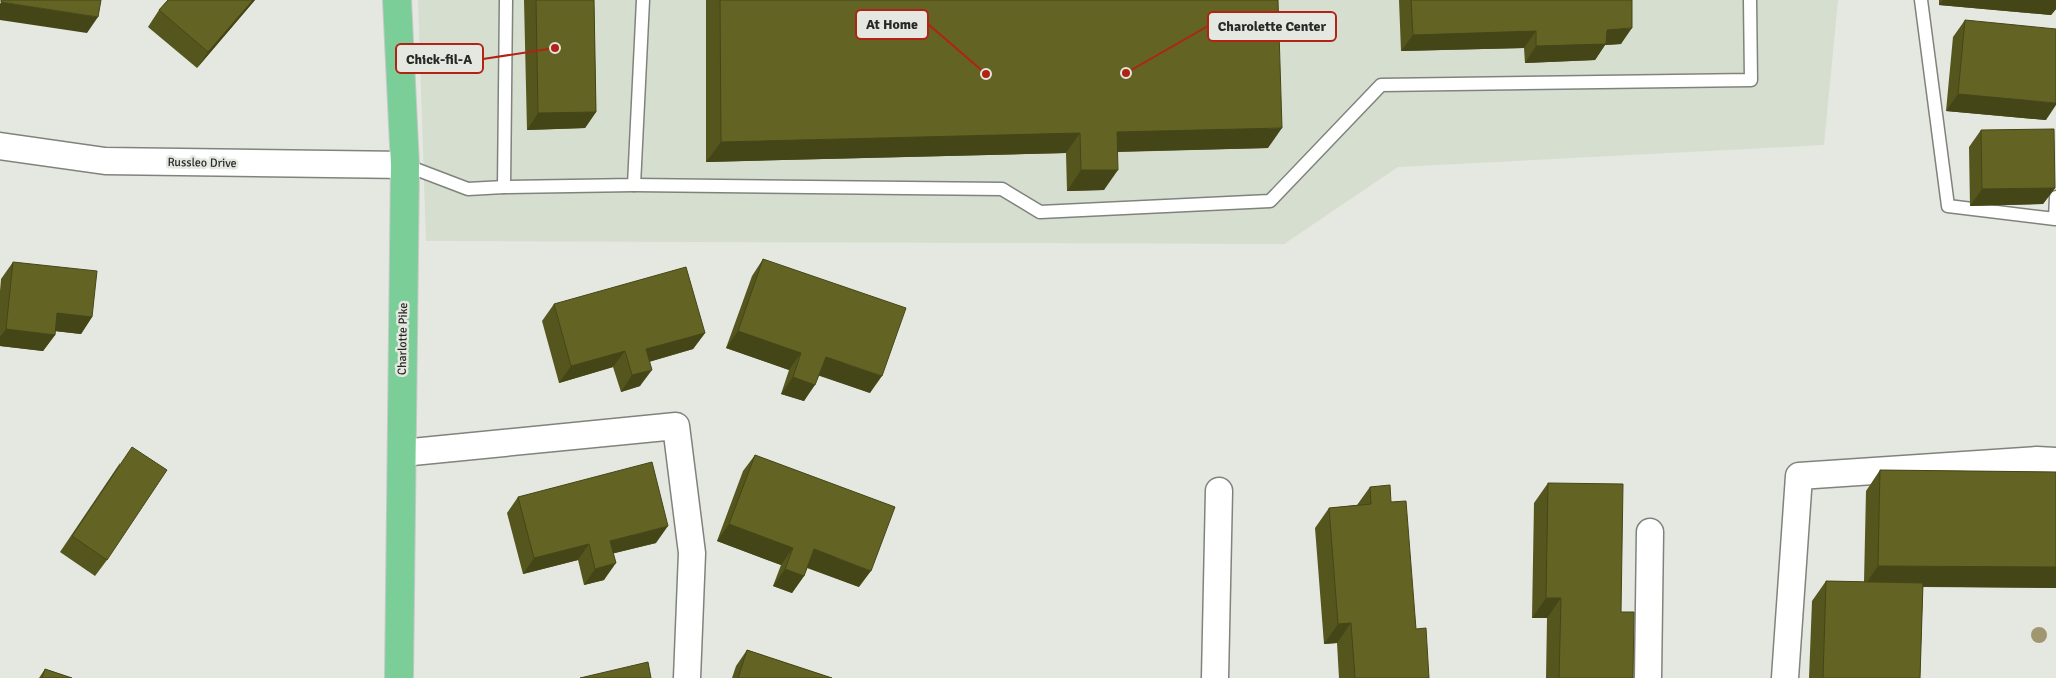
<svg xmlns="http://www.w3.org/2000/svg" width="2056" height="678" font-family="Signika,sans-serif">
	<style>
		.built { fill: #d6decf }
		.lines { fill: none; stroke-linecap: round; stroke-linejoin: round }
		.service-casing { stroke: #80837c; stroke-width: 15 }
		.minor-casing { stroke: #80837c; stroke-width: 29 }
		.primary-casing { stroke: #c7c7c7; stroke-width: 30 }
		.service { stroke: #fff; stroke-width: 12 }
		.minor { stroke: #fff; stroke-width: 26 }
		.primary { stroke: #7cce99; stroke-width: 28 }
		.tree { fill: #a09770 }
		.wall { fill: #55561e }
		.shaded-wall { fill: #454618 }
		.building { fill: #636423; stroke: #454618 }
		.labels { text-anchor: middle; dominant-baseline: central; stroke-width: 5; stroke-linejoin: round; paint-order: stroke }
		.street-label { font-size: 12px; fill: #282926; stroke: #e4e8e0 }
		.leader { fill: none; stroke: #b12314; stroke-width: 2 }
		.callout-dot { fill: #b12314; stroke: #e4e8e0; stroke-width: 2 }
		.callout { fill: #e4e8e0; stroke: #b12314; stroke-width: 2 }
		.callout-label { font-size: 14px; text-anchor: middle; font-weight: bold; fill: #282926 }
	</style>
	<rect width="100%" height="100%" fill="#e4e8e0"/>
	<!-- built -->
	<path class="built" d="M 418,0 L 1838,0 L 1824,145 L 1398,167 L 1284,244 L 426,241 Z"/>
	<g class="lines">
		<!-- service casing -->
		<g class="service-casing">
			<g id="service">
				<path d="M 1921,0 L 1948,206 L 2055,219 L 2056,197"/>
				<path d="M 405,165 L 468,189 L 504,187 L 634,185 L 643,0"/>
				<path d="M 634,185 L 1002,189 L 1040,212 L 1270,201 L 1381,85 L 1751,80 L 1750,0"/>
				<path d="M 504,187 L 506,0"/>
			</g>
		</g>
		<!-- minor casing -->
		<g class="minor-casing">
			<g id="minor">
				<path d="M 0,146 L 105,161 L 405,165"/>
				<path d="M 402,453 L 676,426 L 692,553 L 687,678"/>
				<path d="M 1215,678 L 1219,491"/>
				<path d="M 1648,678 L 1650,532"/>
				<path d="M 1785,678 L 1799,476 L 2037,460 L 2056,461"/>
			</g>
		</g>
		<!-- primary casing -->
		<g class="primary-casing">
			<path id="primary" d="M 397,0 L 405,165 L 399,678"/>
		</g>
		<!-- service -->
		<use href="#service" class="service"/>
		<!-- minor -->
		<use href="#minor" class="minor"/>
		<!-- primary -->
		<use href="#primary" class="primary"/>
	</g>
	<!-- trees -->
	<circle class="tree" cx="2039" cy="635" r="8"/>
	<!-- wall -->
	<g class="wall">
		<path d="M 168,0 L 255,0 L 197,68 L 148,27 L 159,10 Z"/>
		<path d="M 524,0 L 594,0 L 596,112 L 585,128 L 527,130 Z"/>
		<path d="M 706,0 L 1278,0 L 1268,148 L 1118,152 L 1104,190 L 1067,191 L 1066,153 L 706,162 Z"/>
		<path d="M 1399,0 L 1632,0 L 1621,44 L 1605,45 L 1595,60 L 1525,63 L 1524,48 L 1401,51 Z"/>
		<path d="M 1939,0 L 2056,0 L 2056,9 L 2051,15 L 1939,5 Z"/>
		<path d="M 1965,20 L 2046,120 L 1946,111 L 1953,37 Z"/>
		<path d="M 1981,130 L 2055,188 L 2043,204 L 1970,206 L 1969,147 Z"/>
		<path d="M 763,259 L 870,393 L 819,375 L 804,401 L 781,394 L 789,370 L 726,348 L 752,276 Z"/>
		<path d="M 13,262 L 92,317 L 81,334 L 55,331 L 55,335 L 43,351 L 0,346 L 0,291 L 1,279 Z"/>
		<path d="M 554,304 L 705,333 L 693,349 L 649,362 L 640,386 L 621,392 L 613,367 L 559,383 L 542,321 Z"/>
		<path d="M 755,455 L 859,587 L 807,568 L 804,576 L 792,593 L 773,586 L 781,565 L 717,541 L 743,471 Z"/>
		<path d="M 120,463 L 107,560 L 95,576 L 60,552 Z"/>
		<path d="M 1880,470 L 2056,472 L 2056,588 L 1923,587 L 1920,678 L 1809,678 L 1812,601 L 1826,581 L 1864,582 L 1866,491 Z"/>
		<path d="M 1548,483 L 1621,612 L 1633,678 L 1546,678 L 1547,618 L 1532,618 L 1534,503 Z"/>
		<path d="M 1370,487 L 1391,502 L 1416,629 L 1429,678 L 1339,678 L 1337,643 L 1324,644 L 1315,528 L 1329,508 L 1357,505 Z"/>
		<path d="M 518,497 L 656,543 L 614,553 L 604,580 L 584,585 L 578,560 L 523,574 L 507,513 Z"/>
		<path d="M 747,650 L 832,678 L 732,678 L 736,666 Z"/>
		<path d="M 45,669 L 72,678 L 39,678 Z"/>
	</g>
	<!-- shaded-wall -->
	<g class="shaded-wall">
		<path d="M 253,0 L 255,0 L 197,68 L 208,52 Z"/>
		<path d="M 1943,0 L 2056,0 L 2056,9 L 2051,15 L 1939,5 Z"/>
		<path d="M 1,2 L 98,17 L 87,33 L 0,20 L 0,4 Z"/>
		<path d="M 1632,28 L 1621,44 L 1605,45 L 1595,60 L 1525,63 L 1536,46 L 1607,30 Z"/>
		<path d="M 1536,31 L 1524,48 L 1401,51 L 1413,35 Z"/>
		<path d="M 1958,94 L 2056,103 L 2056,105 L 2046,120 L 1946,111 Z"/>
		<path d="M 596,112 L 585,128 L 527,130 L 538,113 Z"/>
		<path d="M 1282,128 L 1268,148 L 1103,152 L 1117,132 Z"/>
		<path d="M 1080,133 L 1066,153 L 706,162 L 721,142 Z"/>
		<path d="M 1081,170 L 1118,170 L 1104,190 L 1067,191 Z"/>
		<path d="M 2055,188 L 2043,204 L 1970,206 L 1982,189 Z"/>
		<path d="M 57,313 L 92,317 L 81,334 L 45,330 Z"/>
		<path d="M 6,329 L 55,335 L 43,351 L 0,346 L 0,337 Z"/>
		<path d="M 738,331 L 801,353 L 789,370 L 726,348 Z"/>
		<path d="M 705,333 L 693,349 L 634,366 L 646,349 Z"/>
		<path d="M 625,351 L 613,367 L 559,383 L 571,366 Z"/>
		<path d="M 826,357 L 882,376 L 870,393 L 814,374 Z"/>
		<path d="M 652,370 L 640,386 L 621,392 L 632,375 Z"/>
		<path d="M 793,377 L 815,385 L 804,401 L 781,394 Z"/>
		<path d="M 729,524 L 793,548 L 781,565 L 717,541 Z"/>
		<path d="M 668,526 L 656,543 L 599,557 L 610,541 Z"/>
		<path d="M 589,544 L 578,560 L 523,574 L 534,558 Z"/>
		<path d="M 814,549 L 871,571 L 859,587 L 803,566 Z"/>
		<path d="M 616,563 L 604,580 L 584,585 L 595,569 Z"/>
		<path d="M 1878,566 L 2056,567 L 2056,588 L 1864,586 Z"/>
		<path d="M 785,569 L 804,576 L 792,593 L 773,586 Z"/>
		<path d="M 1546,598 L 1561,598 L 1547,618 L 1532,618 Z"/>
		<path d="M 1351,623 L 1337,643 L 1324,644 L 1338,624 Z"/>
	</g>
	<!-- building -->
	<g class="building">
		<path d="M 1,0 L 101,0 L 98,17 L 1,2 Z"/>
		<path d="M 168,0 L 253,0 L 208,52 L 159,10 Z"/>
		<path d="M 536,0 L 594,0 L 596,112 L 538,113 Z"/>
		<path d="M 720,0 L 1278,0 L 1282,128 L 1117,132 L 1118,170 L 1081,170 L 1080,133 L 721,142 Z"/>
		<path d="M 1411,0 L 1632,0 L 1632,28 L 1607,30 L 1606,44 L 1536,46 L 1536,31 L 1413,35 Z"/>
		<path d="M 1965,20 L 2056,29 L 2056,103 L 1958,94 Z"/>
		<path d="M 2054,129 L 2055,188 L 1982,189 L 1981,130 Z"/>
		<path d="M 763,259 L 906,308 L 882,376 L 826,357 L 815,385 L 793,377 L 801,353 L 738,331 Z"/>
		<path d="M 13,262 L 97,271 L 92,317 L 57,313 L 55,335 L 6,329 Z"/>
		<path d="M 686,267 L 705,333 L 646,349 L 652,370 L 632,375 L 625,351 L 571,366 L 554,304 Z"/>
		<path d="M 132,447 L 167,470 L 107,560 L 72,536 Z"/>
		<path d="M 755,455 L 895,507 L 871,571 L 814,549 L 804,576 L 785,569 L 793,548 L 729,524 Z"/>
		<path d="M 652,462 L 668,526 L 610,541 L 616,563 L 595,569 L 589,544 L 534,558 L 518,497 Z"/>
		<path d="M 1880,470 L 2056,472 L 2056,567 L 1878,566 Z"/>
		<path d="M 1548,483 L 1623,484 L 1621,612 L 1634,612 L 1633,678 L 1559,678 L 1561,598 L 1546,598 Z"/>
		<path d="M 1390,485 L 1391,502 L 1406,501 L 1416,629 L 1426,628 L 1429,678 L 1355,678 L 1351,623 L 1338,624 L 1329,508 L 1371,504 L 1370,487 Z"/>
		<path d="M 1826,581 L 1923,583 L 1920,678 L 1823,678 Z"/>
		<path d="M 747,650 L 832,678 L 738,678 Z"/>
		<path d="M 648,662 L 651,678 L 580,678 Z"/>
		<path d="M 45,669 L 72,678 L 42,678 Z"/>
	</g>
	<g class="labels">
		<!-- street labels -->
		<g class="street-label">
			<text transform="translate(202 163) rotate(1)">Russleo Drive</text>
			<text transform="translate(403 339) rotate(-89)">Charlotte Pike</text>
		</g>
	</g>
	<!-- callouts -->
	<path class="leader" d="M986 74L928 24M1126 73L1208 26M555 48L483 59"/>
	<g class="callout-dot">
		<circle cx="986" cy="74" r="5"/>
		<circle cx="1126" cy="73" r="5"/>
		<circle cx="555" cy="48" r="5"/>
	</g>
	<g class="callout">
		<rect x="856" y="10" width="72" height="29" rx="5"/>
		<rect x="1208" y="12" width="128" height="29" rx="5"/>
		<rect x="396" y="44" width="87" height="29" rx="5"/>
	</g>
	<g class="callout-label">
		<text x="892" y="29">At Home</text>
		<text x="1272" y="31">Charolette Center</text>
		<text x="439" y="64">Chick-fil-A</text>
	</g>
</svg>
